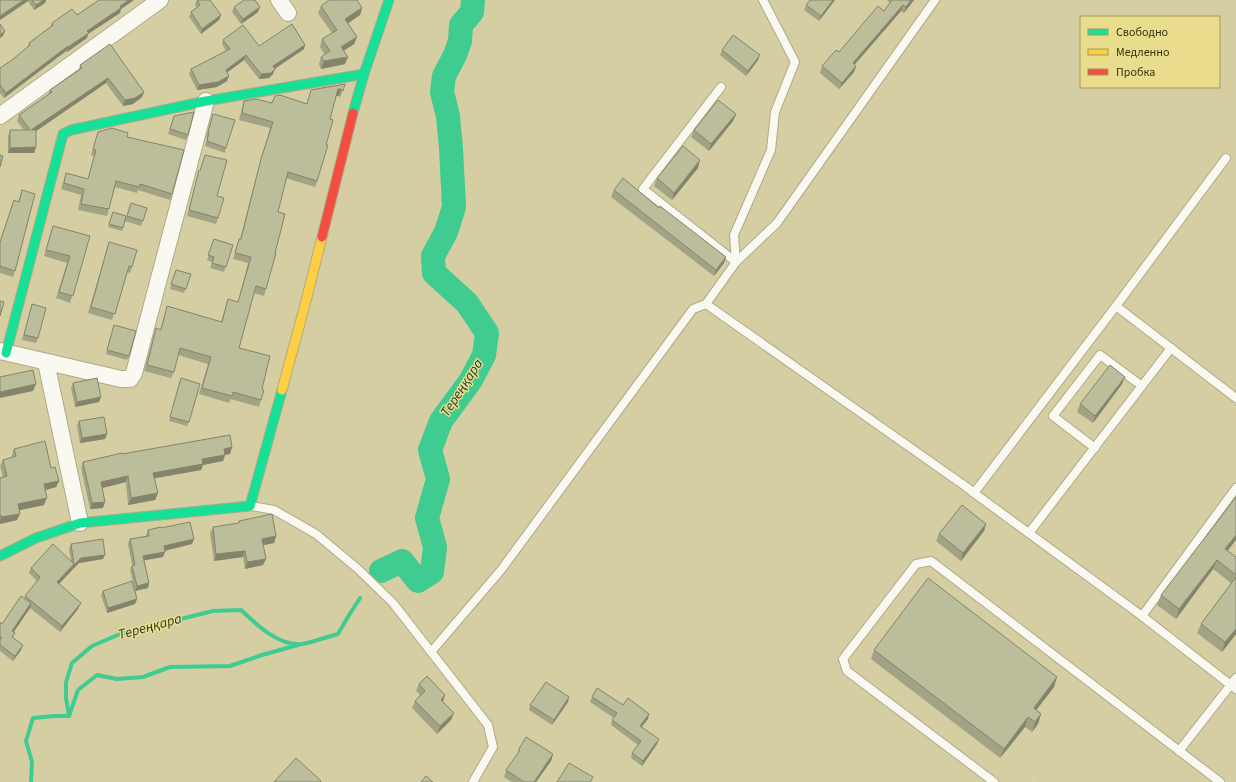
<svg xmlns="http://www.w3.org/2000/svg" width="1236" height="782" font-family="'Source Sans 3',sans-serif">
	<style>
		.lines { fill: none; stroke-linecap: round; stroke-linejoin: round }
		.stream { stroke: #40cb90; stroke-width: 4 }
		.river { stroke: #40cb90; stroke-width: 24 }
		.lane-casing { stroke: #afaa86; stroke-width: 10 }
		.street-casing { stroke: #afaa86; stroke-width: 18 }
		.fast-casing { stroke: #afaa86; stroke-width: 11 }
		.slow-casing { stroke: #afaa86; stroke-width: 11 }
		.jam-casing { stroke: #afaa86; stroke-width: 11 }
		.path { stroke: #d3d1c2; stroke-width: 2.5; stroke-dasharray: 1 3; stroke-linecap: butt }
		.lane { stroke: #f9f8f1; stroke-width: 8 }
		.street { stroke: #f9f8f1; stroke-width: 16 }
		.fast { stroke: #16e098; stroke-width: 9 }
		.slow { stroke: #ffcf43; stroke-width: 9 }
		.jam { stroke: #f24e42; stroke-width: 9 }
		.wall { fill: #a2a385 }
		.shaded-wall { fill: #84846c }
		.building { fill: #bcbd9b; stroke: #84846c }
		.labels { text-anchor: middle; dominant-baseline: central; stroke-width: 3; stroke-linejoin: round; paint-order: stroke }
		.water-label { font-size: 14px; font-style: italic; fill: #233c30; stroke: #e9dd8d }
	</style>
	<rect width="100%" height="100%" fill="#d4cea2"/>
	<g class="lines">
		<!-- stream -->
		<g class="stream">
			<path d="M 69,716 L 78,690 L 97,675 L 117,679 L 143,677 L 170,667 L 230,666 L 262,655 L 298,645"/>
			<path d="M 31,782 L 32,762 L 26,741 L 33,718 L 54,716 L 69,716 L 66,698 L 66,682 L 72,663 L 92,646 L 120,634 L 213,611 L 241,610 C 256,624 278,646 302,644 C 314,642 326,637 338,634 L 349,615 L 360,598"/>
		</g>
		<!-- river -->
		<path class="river" d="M 381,571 L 402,561 L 418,581 L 432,572 L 435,547 L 427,518 L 438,479 L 430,450 L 441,421 L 471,380 L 484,355 L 487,333 L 467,303 L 434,273 L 433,256 L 446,232 L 454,207 L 451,148 L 448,116 L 442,92 L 444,76 L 455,55 L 460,41 L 461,25 L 472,12 L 473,0"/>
		<!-- lane casing -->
		<g class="lane-casing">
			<g id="lane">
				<path d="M 721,87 L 643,189 L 736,262"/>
				<path d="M 1226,158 L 1116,306 L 1236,398"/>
				<path d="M 736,262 L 734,235 L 771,150 L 775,112 L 795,62 L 763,0"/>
				<path d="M 706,304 L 736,262 L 777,223 L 935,0"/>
				<path d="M 1116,306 L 974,493 L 1142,616 L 1236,689"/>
				<path d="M 1095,448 L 1053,416 L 1100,355 L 1142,386"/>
				<path d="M 251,506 L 274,510 L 316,534 L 358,569 L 393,603 L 488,725 L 493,747 L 473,782"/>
				<path d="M 1029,533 L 1171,348"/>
				<path d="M 1142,616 L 1236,488"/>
				<path d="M 431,652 L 501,570 L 693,309 L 706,304 L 965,486 L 974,493"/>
				<path d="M 1179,751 L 1236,678"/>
				<path d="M 994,782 L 847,671 L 843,659 L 916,564 L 931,561 L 1220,782"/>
			</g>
		</g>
		<!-- street casing -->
		<g class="street-casing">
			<g id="street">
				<path d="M 279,0 L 288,13"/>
				<path d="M 0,116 L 160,0"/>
				<path d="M 0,351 L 121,379 L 130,379 L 134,373 L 206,101"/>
				<path d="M 46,362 L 80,523"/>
			</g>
		</g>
		<!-- fast casing -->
		<g class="fast-casing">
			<g id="fast">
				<path d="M 353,113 L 364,74 L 389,0"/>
				<path d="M 6,353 L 63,134 L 71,130 L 206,101 L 364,74"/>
				<path d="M 0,556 L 36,538 L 80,523 L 250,506 L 282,390"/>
			</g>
		</g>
		<!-- slow casing -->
		<g class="slow-casing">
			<path id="slow" d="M 282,390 L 306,301 L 322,237"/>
		</g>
		<!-- jam casing -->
		<g class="jam-casing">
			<path id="jam" d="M 322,237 L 353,113"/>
		</g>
		<!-- path -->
		<g class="path">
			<path d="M 1035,727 L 1060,745"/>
			<path d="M 1033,782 L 1031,737 C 1038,734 1043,728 1043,721 L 1103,706"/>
		</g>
		<!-- lane -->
		<use href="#lane" class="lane"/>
		<!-- street -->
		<use href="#street" class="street"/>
		<!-- fast -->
		<use href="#fast" class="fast"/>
		<!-- slow -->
		<use href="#slow" class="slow"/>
		<!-- jam -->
		<use href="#jam" class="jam"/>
	</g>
	<!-- wall -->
	<g class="wall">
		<path d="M 0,0 L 46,0 L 45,3 L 34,10 L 28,1 L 0,20 Z"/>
		<path d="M 99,0 L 134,0 L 121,9 L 120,13 L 88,34 L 87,38 L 67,52 L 66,51 L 4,98 L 0,93 L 0,68 L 12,60 L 27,48 L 29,43 L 50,27 L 52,23 L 77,15 Z"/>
		<path d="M 197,0 L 221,15 L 219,20 L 201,34 L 189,17 L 191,12 L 197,8 L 195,5 Z"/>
		<path d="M 835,0 L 819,21 L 804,10 L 806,5 Z"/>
		<path d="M 887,0 L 914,0 L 904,13 L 901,11 L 854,65 L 856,66 L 854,72 L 839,89 L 820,73 L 822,66 L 839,52 L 884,11 L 890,3 Z"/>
		<path d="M 321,6 L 362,8 L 360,15 L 348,23 L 357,37 L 354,44 L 344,51 L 345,64 L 321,69 L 319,64 L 321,57 L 325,55 L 320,47 L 322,39 L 332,33 L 318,13 Z"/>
		<path d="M 234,7 L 258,12 L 241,24 L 232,12 Z"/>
		<path d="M 223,40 L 259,46 L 304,49 L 275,69 L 273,74 L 269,78 L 259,79 L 244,60 L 227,72 L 227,81 L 217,87 L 197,90 L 189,74 L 191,69 L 226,51 L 222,44 Z"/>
		<path d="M 722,50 L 758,60 L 746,76 L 720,55 Z"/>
		<path d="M 80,65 L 144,92 L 142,97 L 133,104 L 123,106 L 106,83 L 36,131 L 36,147 L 34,153 L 8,153 L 8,136 L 10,130 L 24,130 L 17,121 L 19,115 L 48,95 L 50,90 L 79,70 Z"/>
		<path d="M 345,84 L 340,98 L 339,96 L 336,96 L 330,119 L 326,145 L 317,181 L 315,187 L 286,178 L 278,212 L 266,289 L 264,296 L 254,293 L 239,348 L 262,389 L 261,400 L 259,407 L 231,399 L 229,403 L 199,394 L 208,364 L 178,355 L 174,372 L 171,378 L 144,371 L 154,335 L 156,328 L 160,330 L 167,306 L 221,322 L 228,299 L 238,302 L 248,263 L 233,259 L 239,239 L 240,239 L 259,166 L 270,128 L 239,120 L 242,108 L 244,101 L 307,104 L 311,90 Z"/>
		<path d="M 213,114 L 226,148 L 225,153 L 205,146 L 207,138 L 206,137 Z"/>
		<path d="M 736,114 L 733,121 L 709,151 L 691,137 L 694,130 Z"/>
		<path d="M 174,116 L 188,135 L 186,140 L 168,134 Z"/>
		<path d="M 98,132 L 127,137 L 172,194 L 170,200 L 138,190 L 137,193 L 115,187 L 107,216 L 78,210 L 81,195 L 61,189 L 66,173 L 88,179 L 94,156 L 91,155 Z"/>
		<path d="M 205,155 L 217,196 L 218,218 L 216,224 L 187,216 L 197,177 L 199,170 L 200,171 Z"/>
		<path d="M 698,168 L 672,200 L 654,186 L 657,178 Z"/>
		<path d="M 22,190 L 15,271 L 13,277 L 0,273 L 0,242 L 18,202 Z"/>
		<path d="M 614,190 L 726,257 L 724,263 L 714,276 L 611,197 Z"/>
		<path d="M 131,203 L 147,208 L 141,226 L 125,221 Z"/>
		<path d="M 113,212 L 126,216 L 122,231 L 108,227 Z"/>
		<path d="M 53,226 L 90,236 L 70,303 L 56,298 L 67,263 L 44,256 Z"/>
		<path d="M 214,239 L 233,245 L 224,272 L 210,268 L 212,262 L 207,260 Z"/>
		<path d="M 109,242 L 132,267 L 130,273 L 127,272 L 112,320 L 88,313 Z"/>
		<path d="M 176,270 L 186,289 L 184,293 L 170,289 Z"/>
		<path d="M 32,304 L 38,338 L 36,343 L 22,340 Z"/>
		<path d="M 114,325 L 129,356 L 127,360 L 106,354 Z"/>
		<path d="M 181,378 L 189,422 L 187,426 L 169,421 Z"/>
		<path d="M 73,383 L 99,402 L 75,407 L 71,388 Z"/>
		<path d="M 1122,384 L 1093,423 L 1077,412 L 1080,404 Z"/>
		<path d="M 79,421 L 107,434 L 105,439 L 80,443 L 77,426 Z"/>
		<path d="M 232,447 L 230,454 L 225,455 L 223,461 L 203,465 L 201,470 L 154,478 L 158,493 L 155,500 L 128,505 L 126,482 L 102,488 L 103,508 L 90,509 L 81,468 L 83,462 L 122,454 Z"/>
		<path d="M 14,449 L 51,468 L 59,481 L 56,487 L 45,490 L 44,505 L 19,510 L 17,520 L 0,524 L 0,478 L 3,477 L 0,466 L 3,460 L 13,457 L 12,455 Z"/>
		<path d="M 239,521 L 276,536 L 274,543 L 263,545 L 266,559 L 263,565 L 245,569 L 243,557 L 214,561 L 210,533 L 213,527 L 238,524 Z"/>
		<path d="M 986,524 L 984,531 L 961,561 L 936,541 L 939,534 Z"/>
		<path d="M 161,528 L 192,544 L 165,551 L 163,557 L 144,560 L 149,583 L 148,588 L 135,591 L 130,570 L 132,565 L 128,544 L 130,539 L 146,536 L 146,535 L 148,530 Z"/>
		<path d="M 71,544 L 103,559 L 79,563 L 59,584 L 78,609 L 60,632 L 30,608 L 13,632 L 15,633 L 13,637 L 21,650 L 13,661 L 0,651 L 0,622 L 2,624 L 24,599 L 25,596 L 37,581 L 29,573 L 31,568 L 71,561 L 69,549 Z"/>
		<path d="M 1228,551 L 1236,557 L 1236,634 L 1222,652 L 1197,633 L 1201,624 L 1231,583 L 1213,569 L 1176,619 L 1157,605 L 1161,595 Z"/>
		<path d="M 103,591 L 137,599 L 135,604 L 107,613 L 101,595 Z"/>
		<path d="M 874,650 L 1057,677 L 1054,687 L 1036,710 L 1041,714 L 1038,724 L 1032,732 L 1025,727 L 1000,758 L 871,659 Z"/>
		<path d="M 419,684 L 443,702 L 451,720 L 437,734 L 412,708 L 415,701 L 420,695 L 416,691 Z"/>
		<path d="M 592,697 L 623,705 L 648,719 L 641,727 L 657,744 L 642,766 L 631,758 L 632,753 L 638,745 L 611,725 L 612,720 L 614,718 L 590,702 Z"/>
		<path d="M 568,702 L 552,725 L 529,710 L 530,705 Z"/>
		<path d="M 519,749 L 553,754 L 551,761 L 536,782 L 512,782 L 504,777 L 506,770 L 517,756 Z"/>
	</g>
	<!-- shaded-wall -->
	<g class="shaded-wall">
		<path d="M 24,0 L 29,0 L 28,1 L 0,20 L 0,16 Z"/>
		<path d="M 44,0 L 46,0 L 45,3 L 34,10 L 36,5 Z"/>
		<path d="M 129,0 L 134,0 L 121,9 L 120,13 L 88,34 L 87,38 L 67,52 L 68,47 L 87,31 Z"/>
		<path d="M 833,0 L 835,0 L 819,21 L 821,16 Z"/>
		<path d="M 911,0 L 914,0 L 904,13 L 906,7 Z"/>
		<path d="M 903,5 L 901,11 L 850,70 L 853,63 Z"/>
		<path d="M 260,7 L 258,12 L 241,24 L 243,19 Z"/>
		<path d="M 362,8 L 360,15 L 343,27 L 345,19 Z"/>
		<path d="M 221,15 L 219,20 L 201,34 L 202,29 Z"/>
		<path d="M 5,31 L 3,36 L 0,38 L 0,35 Z"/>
		<path d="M 357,37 L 354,44 L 338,54 L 341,47 Z"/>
		<path d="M 305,45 L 304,49 L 271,71 L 273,66 Z"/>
		<path d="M 68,46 L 66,51 L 4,98 L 6,93 Z"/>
		<path d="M 246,55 L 244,60 L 224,75 L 226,70 Z"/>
		<path d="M 760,55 L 758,60 L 746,76 L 748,71 Z"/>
		<path d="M 348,57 L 345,64 L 321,69 L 324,61 Z"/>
		<path d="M 856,66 L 854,72 L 839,89 L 842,83 Z"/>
		<path d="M 275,69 L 273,74 L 269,78 L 259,79 L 261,74 Z"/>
		<path d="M 229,76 L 227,81 L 217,87 L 197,90 L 199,85 Z"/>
		<path d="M 108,78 L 106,83 L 29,136 L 31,130 Z"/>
		<path d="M 338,89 L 341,89 L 339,96 L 336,96 Z"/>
		<path d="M 144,92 L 142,97 L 133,104 L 123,106 L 125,100 Z"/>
		<path d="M 736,114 L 733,121 L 709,151 L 711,144 Z"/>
		<path d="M 36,147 L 34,153 L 8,153 L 10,148 Z"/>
		<path d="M 700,160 L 698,168 L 672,200 L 674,193 Z"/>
		<path d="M 726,257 L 724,263 L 714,276 L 716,270 Z"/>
		<path d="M 1125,377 L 1122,384 L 1093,423 L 1095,416 Z"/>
		<path d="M 36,384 L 33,391 L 0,398 L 0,392 Z"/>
		<path d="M 101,397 L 99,402 L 75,407 L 77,402 Z"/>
		<path d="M 107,434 L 105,439 L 80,443 L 82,438 Z"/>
		<path d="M 232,447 L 230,454 L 225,455 L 223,461 L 203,465 L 201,470 L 151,479 L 153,473 L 224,449 Z"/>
		<path d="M 128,476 L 126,482 L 98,489 L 101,482 Z"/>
		<path d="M 59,481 L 56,487 L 42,491 L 44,484 Z"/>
		<path d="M 158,493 L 155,500 L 128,505 L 131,498 Z"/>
		<path d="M 47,498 L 44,505 L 16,511 L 18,504 Z"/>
		<path d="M 105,502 L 103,508 L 90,509 L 92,503 Z"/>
		<path d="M 20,514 L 17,520 L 0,524 L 0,521 L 1,517 Z"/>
		<path d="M 986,524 L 984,531 L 961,561 L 963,553 Z"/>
		<path d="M 1236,535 L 1236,540 L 1222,558 L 1225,549 Z"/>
		<path d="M 276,536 L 274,543 L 259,546 L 262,539 Z"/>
		<path d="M 194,539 L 192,544 L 163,551 L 164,546 Z"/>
		<path d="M 245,551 L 243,557 L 214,561 L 216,554 Z"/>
		<path d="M 165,552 L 163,557 L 141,561 L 143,556 Z"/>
		<path d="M 105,555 L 103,559 L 79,563 L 72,570 L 74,565 L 81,558 Z"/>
		<path d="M 266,559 L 263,565 L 245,569 L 247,562 Z"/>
		<path d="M 1217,560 L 1213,569 L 1176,619 L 1179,609 Z"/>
		<path d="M 74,564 L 72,570 L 55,588 L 57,582 Z"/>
		<path d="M 149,583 L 148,588 L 135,591 L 137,586 Z"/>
		<path d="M 137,599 L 135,604 L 107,613 L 108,608 Z"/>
		<path d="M 31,603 L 30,608 L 11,636 L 12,631 Z"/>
		<path d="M 81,603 L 78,609 L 60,632 L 62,626 Z"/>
		<path d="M 1236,629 L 1236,634 L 1222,652 L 1225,642 Z"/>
		<path d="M 23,645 L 21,650 L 13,661 L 15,656 Z"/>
		<path d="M 1057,677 L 1054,687 L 1030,718 L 1034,708 Z"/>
		<path d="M 445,695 L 443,702 L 441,700 Z"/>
		<path d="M 569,697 L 568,702 L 552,725 L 554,720 Z"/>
		<path d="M 454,713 L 451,720 L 437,734 L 440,726 Z"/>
		<path d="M 649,714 L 648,719 L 638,731 L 640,726 Z"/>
		<path d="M 1041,714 L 1038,724 L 1032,732 L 1035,722 Z"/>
		<path d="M 1028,717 L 1025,727 L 1000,758 L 1004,749 Z"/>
		<path d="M 659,739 L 657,744 L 642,766 L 643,761 Z"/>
		<path d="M 553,754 L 551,761 L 536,782 L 534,782 Z"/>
	</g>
	<!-- building -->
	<g class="building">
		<path d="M 0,0 L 24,0 L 0,16 Z"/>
		<path d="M 32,0 L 44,0 L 36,5 Z"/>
		<path d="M 99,0 L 129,0 L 120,6 L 121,8 L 87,31 L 89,33 L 68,47 L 68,46 L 6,93 L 0,85 L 0,68 L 12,60 L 30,45 L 29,43 L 53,25 L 52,23 L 72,9 L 77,15 Z"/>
		<path d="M 197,0 L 210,0 L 221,15 L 202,29 L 191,12 L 200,5 Z"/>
		<path d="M 244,0 L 255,0 L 260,7 L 243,19 L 234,7 Z"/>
		<path d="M 329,0 L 357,0 L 362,8 L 345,19 L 357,37 L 341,47 L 348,57 L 324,61 L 321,57 L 330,51 L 322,39 L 337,30 L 321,6 Z"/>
		<path d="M 810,0 L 833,0 L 821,16 L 806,5 Z"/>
		<path d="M 892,0 L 911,0 L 906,7 L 903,5 L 853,63 L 856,66 L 842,83 L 822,66 L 836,50 L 839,52 L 878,6 L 884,11 Z"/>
		<path d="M 0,24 L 5,31 L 0,35 Z"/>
		<path d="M 292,24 L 305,45 L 273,66 L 275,69 L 271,73 L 261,74 L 246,55 L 226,70 L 229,76 L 218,82 L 199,85 L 191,69 L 230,49 L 223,40 L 243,25 L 259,46 Z"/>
		<path d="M 733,35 L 760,55 L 748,71 L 722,50 Z"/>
		<path d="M 110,44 L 144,92 L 135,98 L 125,100 L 108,78 L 31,130 L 36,130 L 36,147 L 10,148 L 10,130 L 30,130 L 19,115 L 52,92 L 50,90 L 82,68 L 80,65 Z"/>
		<path d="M 345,84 L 343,91 L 341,89 L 338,89 L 330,119 L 333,120 L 326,145 L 328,145 L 317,181 L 288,172 L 278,212 L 285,214 L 275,253 L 276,253 L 266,289 L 256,286 L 239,348 L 270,356 L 262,389 L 264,390 L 261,400 L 233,392 L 232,396 L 202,388 L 211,357 L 180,348 L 174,372 L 147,365 L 156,328 L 161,330 L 167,306 L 222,322 L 228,299 L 238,302 L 251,257 L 235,253 L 239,239 L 241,239 L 261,159 L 273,122 L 242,113 L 244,101 L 256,99 L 272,103 L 275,96 L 280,95 L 307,104 L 311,90 Z"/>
		<path d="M 718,100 L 736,114 L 711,144 L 694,130 Z"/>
		<path d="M 194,112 L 188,135 L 170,129 L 174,116 Z"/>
		<path d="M 213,114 L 235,120 L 226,148 L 207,141 L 209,133 L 208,132 Z"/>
		<path d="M 112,128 L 128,133 L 127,137 L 184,150 L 172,194 L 140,184 L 139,187 L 116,181 L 109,209 L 81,204 L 84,189 L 64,183 L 66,173 L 88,179 L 96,150 L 93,149 L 98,132 Z"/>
		<path d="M 683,146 L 700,160 L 674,193 L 657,178 Z"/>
		<path d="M 0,155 L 3,156 L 0,167 Z"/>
		<path d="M 205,155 L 227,160 L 217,196 L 224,198 L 218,218 L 189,210 L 199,170 L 200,171 Z"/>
		<path d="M 623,178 L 659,208 L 660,206 L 726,257 L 716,270 L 614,190 Z"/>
		<path d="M 22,190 L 35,194 L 15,271 L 0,266 L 0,242 L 14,200 L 19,202 Z"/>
		<path d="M 131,203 L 147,208 L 143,221 L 127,216 Z"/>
		<path d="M 113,212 L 126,216 L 123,228 L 109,224 Z"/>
		<path d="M 53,226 L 90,236 L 73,296 L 59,292 L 70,256 L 46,250 Z"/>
		<path d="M 214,239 L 233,245 L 226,267 L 212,263 L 214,257 L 208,255 Z"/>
		<path d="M 109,242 L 137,250 L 132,267 L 129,266 L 115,314 L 91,307 Z"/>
		<path d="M 176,270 L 191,274 L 186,289 L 171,284 Z"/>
		<path d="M 0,301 L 4,302 L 0,316 Z"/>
		<path d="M 32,304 L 46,308 L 38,338 L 24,335 Z"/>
		<path d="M 114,325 L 136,331 L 129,356 L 107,350 Z"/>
		<path d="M 1110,365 L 1125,377 L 1095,416 L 1080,404 Z"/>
		<path d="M 33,370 L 36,384 L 0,392 L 0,377 Z"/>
		<path d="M 97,378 L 101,397 L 77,402 L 73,383 Z"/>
		<path d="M 181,378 L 200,384 L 189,422 L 170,417 Z"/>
		<path d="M 104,417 L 107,434 L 82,438 L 79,421 Z"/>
		<path d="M 230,435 L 232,447 L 224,449 L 225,455 L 202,459 L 203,464 L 153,473 L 158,493 L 131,498 L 128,476 L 101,482 L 105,502 L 92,503 L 83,462 L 122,453 L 122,454 Z"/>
		<path d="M 45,441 L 51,468 L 55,467 L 59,481 L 44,484 L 47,498 L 18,504 L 20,514 L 1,517 L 1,515 L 0,515 L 0,478 L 7,476 L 3,460 L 16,456 L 14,449 Z"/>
		<path d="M 1236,497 L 1236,535 L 1225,549 L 1236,557 L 1236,575 L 1217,560 L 1179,609 L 1161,595 Z"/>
		<path d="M 962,505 L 986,524 L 963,553 L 939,534 Z"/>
		<path d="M 272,514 L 276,536 L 262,539 L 266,559 L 247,562 L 245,551 L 216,554 L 213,527 L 239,523 L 239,521 Z"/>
		<path d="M 190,522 L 194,539 L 164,546 L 165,552 L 143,556 L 149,583 L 137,586 L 132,566 L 135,565 L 130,539 L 149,536 L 148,530 L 161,527 L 161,528 Z"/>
		<path d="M 103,539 L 105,555 L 81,558 L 74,565 L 71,544 Z"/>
		<path d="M 53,544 L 74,564 L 57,582 L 81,603 L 62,626 L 25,596 L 40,577 L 31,568 Z"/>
		<path d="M 1236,577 L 1236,629 L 1225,642 L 1201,624 Z"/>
		<path d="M 928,578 L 1057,677 L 1034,708 L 1041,714 L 1035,722 L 1028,717 L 1004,749 L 874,650 Z"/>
		<path d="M 132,581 L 137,599 L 108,608 L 103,591 Z"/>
		<path d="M 21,596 L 31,603 L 12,631 L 15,633 L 12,637 L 23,645 L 15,656 L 0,645 L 0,640 L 2,638 L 0,637 L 0,622 L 2,624 Z"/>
		<path d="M 427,676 L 445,695 L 441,700 L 454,713 L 440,726 L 415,701 L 425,691 L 419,684 Z"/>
		<path d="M 546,682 L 569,697 L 554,720 L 530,705 Z"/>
		<path d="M 597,688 L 623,705 L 628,698 L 649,714 L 640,726 L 659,739 L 643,761 L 632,753 L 641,741 L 612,720 L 617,713 L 592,697 Z"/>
		<path d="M 526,737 L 553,754 L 534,782 L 524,782 L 506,770 L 520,750 L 519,749 Z"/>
		<path d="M 296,758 L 321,781 L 320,782 L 274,782 Z"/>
		<path d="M 569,763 L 593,777 L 590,782 L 557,782 Z"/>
		<path d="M 426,776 L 433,782 L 421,782 Z"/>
	</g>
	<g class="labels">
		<!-- water labels -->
		<g class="water-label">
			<text transform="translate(462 388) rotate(-57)">Тереңқара</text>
			<text transform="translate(150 627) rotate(-15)">Тереңқара</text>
		</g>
	</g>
	<!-- legend -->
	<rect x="1080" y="16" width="140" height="72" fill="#e9dd8d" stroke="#a2995b"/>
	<rect x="1088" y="29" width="20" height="6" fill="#16e098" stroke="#a2995b"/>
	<text x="1116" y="36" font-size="12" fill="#383311">Свободно</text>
	<rect x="1088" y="49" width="20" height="6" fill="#ffcf43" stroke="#a2995b"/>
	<text x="1116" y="56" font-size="12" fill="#383311">Медленно</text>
	<rect x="1088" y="69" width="20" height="6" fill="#f24e42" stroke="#a2995b"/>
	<text x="1116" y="76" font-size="12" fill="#383311">Пробка</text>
</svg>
